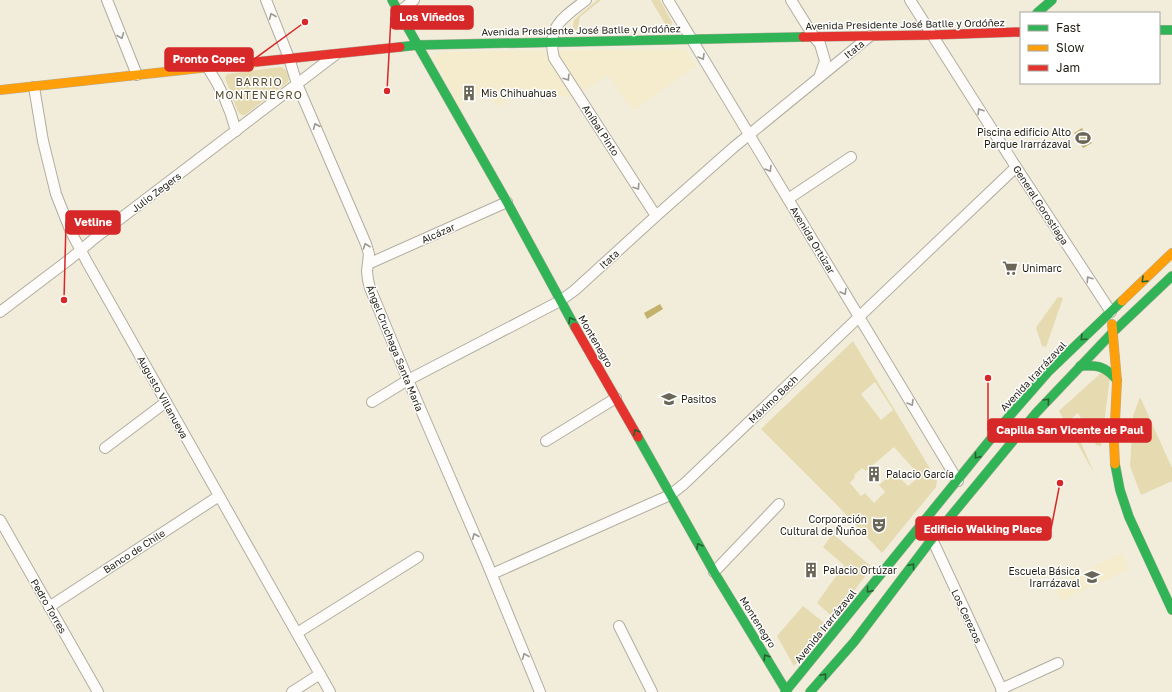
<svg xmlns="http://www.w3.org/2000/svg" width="1172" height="692" font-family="'Golos Text',sans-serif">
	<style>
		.built { fill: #f4eccd }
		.green { fill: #e5dab0; fill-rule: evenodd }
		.water { fill: #c4b26c }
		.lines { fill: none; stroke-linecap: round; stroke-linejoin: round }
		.street-casing { stroke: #b1ad9f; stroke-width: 12 }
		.fast-casing { stroke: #b1ad9f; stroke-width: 10 }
		.slow-casing { stroke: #b1ad9f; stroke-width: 10 }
		.jam-casing { stroke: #b1ad9f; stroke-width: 10 }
		.street { stroke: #fdfcfa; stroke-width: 10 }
		.fast { stroke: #30b455; stroke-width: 9 }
		.slow { stroke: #ff9f0a; stroke-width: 9 }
		.jam { stroke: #e5322d; stroke-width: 9 }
		.oneway { stroke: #9a9891 }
		.oneway2 { stroke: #276130 }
		.labels { text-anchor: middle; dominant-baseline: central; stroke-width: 3; stroke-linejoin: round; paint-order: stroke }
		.street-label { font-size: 10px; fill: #201d11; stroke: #fff }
		.poi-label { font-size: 10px; fill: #201d11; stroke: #fff; text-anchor: start }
		.neighbourhood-label { font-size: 11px; letter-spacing: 1px; fill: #534c30; stroke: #fff }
		.leader { fill: none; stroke: #d62828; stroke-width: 1.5 }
		.callout-dot { fill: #d62828; stroke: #fff; stroke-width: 1.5 }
		.callout { fill: #d62828; stroke: #d62828; stroke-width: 1.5 }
		.callout-label { font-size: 11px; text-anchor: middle; font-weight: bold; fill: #fff }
	</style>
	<rect width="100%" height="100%" fill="#f2eddb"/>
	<!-- built -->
	<g class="built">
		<path d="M 682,49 L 687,52 L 696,66 L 633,111 L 608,75 L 582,92 L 558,56 L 558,53 L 561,50 Z"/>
		<path d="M 540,51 L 546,53 L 574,96 L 513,97 L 498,108 L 484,89 L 459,107 L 433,59 L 437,54 L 442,52 Z"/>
		<path d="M 1122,553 L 1129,569 L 1061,601 L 1054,585 Z"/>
	</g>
	<!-- green -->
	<g class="green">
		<path d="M 597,0 L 601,0 L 580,17 L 577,30 L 575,30 L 573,27 L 574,20 Z"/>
		<path d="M 651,0 L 660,0 L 672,22 L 671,26 L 667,27 Z"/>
		<path d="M 281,67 C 288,70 290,75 288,82 L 245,115 L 242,115 L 238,112 L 225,78 L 227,74 Z"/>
		<path d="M 1058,297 L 1063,298 L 1046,347 L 1042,346 L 1036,328 L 1037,326 Z"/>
		<path d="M 853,341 L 937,480 L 936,487 L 882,553 L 835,503 L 761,429 ZM 875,382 L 893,410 L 881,420 L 861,394 ZM 894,447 L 920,476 L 908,486 L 894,472 L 879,485 L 885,492 L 874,503 L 865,493 L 861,496 L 850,483 L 855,477 L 854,475 L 862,468 L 866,471 Z"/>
		<path d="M 1102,372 L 1110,378 L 1101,446 L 1096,445 L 1078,413 L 1071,419 L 1094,473 L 1059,411 Z"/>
		<path d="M 1140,397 L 1172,468 L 1172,481 L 1141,495 L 1130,466 L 1133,416 Z"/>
		<path d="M 833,534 L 872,567 L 834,618 L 817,603 L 844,565 L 823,547 Z"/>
		<path d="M 803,606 L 827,625 L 794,666 L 777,636 Z"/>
	</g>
	<!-- water -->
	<g class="water">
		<path d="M 1082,128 L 1092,143 L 1083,148 L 1074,133 Z"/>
		<path d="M 660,304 L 663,309 L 647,319 L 644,313 Z"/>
	</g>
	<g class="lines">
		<!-- street casing -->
		<g class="street-casing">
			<g id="street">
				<path d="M 107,0 L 137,75"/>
				<path d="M 266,0 L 289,58 L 297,84 L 366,244 L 369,254 L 367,271 L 368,280 L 370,288 L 408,380 L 487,563 L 540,692"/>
				<path d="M 586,0 C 564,17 546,26 554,58 L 656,216"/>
				<path d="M 668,0 L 958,481"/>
				<path d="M 791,0 L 814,37 L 820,44 L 825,61 L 820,75"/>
				<path d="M 910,0 L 1016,167 L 1111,312"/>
				<path d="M 399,12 L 414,0"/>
				<path d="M 208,68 C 220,86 230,108 236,131"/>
				<path d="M 34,87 L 43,141 L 56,194 L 71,232 L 87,262 L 330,692"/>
				<path d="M 788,199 L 851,157"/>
				<path d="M 368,264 L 507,202"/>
				<path d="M 0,312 L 70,259 L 95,238 L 335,55"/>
				<path d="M 372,402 L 408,380 L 560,301 L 575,290 L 656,216 L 734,147 L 870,36"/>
				<path d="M 546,441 L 616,398"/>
				<path d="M 105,448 L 166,402"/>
				<path d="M 0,520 L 98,692"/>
				<path d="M 932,539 L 1003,692"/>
				<path d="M 714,572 L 779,504"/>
				<path d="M 492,574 L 670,495 L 684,484 L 1016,167"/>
				<path d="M 49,607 L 219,496"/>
				<path d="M 619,626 L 652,692"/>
				<path d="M 297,633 L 418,557"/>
				<path d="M 1001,689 L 1058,663"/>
				<path d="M 292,692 L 320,674"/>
			</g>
		</g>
		<!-- fast casing -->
		<g class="fast-casing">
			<g id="fast">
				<path d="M 392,0 L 507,202 L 575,327"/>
				<path d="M 1037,13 L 1052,0"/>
				<path d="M 1159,30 L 1172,30"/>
				<path d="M 400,47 L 418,45 L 803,37"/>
				<path d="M 1080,366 C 1098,365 1105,366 1117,380"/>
				<path d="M 638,437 L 714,572 L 787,692"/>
				<path d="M 1115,464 L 1120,490 L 1129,517 L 1172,610"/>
				<path d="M 785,692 L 1007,419 L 1048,372 L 1122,301"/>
				<path d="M 810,692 L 854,642 L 932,539 L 1036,413 L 1113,332 L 1172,276"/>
			</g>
		</g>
		<!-- slow casing -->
		<g class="slow-casing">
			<g id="slow">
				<path d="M 0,90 L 256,62"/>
				<path d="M 1122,301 L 1172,253"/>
				<path d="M 1112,324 L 1117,381 L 1114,442 L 1115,464"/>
			</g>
		</g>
		<!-- jam casing -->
		<g class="jam-casing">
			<g id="jam">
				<path d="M 803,37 L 932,35 L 1021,32"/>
				<path d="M 256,62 L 400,47"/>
				<path d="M 575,327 L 638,437"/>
			</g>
		</g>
		<!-- street -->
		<use href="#street" class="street"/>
		<!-- fast -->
		<use href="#fast" class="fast"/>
		<!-- slow -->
		<use href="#slow" class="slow"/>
		<!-- jam -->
		<use href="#jam" class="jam"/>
	</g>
	<!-- one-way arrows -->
	<defs><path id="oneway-chevron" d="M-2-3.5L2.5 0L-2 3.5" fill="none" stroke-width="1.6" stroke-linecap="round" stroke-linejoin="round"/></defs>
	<g class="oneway">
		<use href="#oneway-chevron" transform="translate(272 16) rotate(-112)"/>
		<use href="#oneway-chevron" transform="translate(121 36) rotate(68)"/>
		<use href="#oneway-chevron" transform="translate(702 57) rotate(59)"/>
		<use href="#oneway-chevron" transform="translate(567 78) rotate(57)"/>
		<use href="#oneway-chevron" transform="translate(980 111) rotate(-122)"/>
		<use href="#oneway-chevron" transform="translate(316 126) rotate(-113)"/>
		<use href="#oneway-chevron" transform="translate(769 169) rotate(59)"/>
		<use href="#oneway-chevron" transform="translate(637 187) rotate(57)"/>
		<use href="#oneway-chevron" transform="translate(366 246) rotate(-109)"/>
		<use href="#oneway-chevron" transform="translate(1089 279) rotate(-124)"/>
		<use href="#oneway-chevron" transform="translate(844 292) rotate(59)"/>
		<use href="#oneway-chevron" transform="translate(911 403) rotate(59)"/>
		<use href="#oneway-chevron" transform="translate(475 536) rotate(-113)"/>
		<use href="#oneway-chevron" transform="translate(525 656) rotate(-112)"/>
	</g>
	<g class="oneway2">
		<use href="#oneway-chevron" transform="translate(1144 280) rotate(136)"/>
		<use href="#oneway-chevron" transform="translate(571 320) rotate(-120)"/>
		<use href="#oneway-chevron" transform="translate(1083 338) rotate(135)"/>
		<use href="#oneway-chevron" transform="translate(1047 401) rotate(-47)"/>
		<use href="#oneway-chevron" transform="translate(636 432) rotate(-120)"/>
		<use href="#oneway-chevron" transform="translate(977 456) rotate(129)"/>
		<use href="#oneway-chevron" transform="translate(699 546) rotate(-120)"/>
		<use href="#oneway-chevron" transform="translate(912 566) rotate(-53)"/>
		<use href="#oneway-chevron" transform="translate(869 590) rotate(129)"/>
		<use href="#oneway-chevron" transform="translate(766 657) rotate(-122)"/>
		<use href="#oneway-chevron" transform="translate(824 676) rotate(-49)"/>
	</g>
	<!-- icons -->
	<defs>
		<g id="building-bare" transform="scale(1.2)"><path d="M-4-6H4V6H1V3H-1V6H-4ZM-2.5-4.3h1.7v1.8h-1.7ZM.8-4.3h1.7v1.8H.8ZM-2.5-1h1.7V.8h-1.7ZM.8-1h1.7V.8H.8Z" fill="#6a6658" stroke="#fff" stroke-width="2.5" paint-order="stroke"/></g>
		<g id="stadium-bare" transform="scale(1.2)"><path d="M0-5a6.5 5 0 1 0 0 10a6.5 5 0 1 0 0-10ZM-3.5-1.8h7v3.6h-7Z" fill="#6a6658" stroke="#fff" stroke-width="2.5" paint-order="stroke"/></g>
		<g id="supermarket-bare" transform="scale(1.2)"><path d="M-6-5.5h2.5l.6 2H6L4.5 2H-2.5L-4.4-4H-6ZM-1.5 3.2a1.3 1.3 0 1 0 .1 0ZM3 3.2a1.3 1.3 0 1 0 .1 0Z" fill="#6a6658" stroke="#fff" stroke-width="2.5" paint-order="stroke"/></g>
		<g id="school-bare" transform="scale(1.2)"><path d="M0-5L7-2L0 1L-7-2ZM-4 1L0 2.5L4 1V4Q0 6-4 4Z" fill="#6a6658" stroke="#fff" stroke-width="2.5" paint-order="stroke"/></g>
		<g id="theatre-bare" transform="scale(1.2)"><path d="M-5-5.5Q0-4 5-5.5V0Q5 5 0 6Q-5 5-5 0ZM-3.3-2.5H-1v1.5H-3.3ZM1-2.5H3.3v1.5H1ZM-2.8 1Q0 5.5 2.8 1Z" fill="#6a6658" stroke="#fff" stroke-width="2.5" paint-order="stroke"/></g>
	</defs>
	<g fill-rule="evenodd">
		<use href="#building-bare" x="469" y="93"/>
		<use href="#stadium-bare" x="1083" y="138"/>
		<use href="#supermarket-bare" x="1010" y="268"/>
		<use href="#school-bare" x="669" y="399"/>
		<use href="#building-bare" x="874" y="474"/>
		<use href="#theatre-bare" x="879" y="525"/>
		<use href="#building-bare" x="811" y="570"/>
		<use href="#school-bare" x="1092" y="577"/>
	</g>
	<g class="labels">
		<!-- street labels -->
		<g class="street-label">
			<text transform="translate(905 24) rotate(-1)">Avenida Presidente José Batlle y Ordóñez</text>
			<text transform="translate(581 30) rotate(-1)">Avenida Presidente José Batlle y Ordóñez</text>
			<text transform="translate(854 49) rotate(-39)">Itata</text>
			<text transform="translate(601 130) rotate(57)">Aníbal Pinto</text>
			<text transform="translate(156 192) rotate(-37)">Julio Zegers</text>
			<text transform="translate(1041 205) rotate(57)">General Gorostiaga</text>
			<text transform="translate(438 233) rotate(-24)">Alcázar</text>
			<text transform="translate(813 240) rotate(59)">Avenida Ortúzar</text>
			<text transform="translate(609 259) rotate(-42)">Itata</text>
			<text transform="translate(596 341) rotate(60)">Montenegro</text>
			<text transform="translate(395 348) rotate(68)">Ángel Cruchaga Santa María</text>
			<text transform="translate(1033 376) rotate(-47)">Avenida Irarrázaval</text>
			<text transform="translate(163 397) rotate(61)">Augusto Villanueva</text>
			<text transform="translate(773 399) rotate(-44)">Máximo Bach</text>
			<text transform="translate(134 551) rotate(-33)">Banco de Chile</text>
			<text transform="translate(49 606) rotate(60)">Pedro Torres</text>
			<text transform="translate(967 616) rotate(65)">Los Cerezos</text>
			<text transform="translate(758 622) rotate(58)">Montenegro</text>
			<text transform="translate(825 626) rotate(-51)">Avenida Irarrázaval</text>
		</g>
		<!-- poi labels -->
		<g class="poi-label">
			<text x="481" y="93">Mis Chihuahuas</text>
			<text x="1071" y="132" text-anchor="end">Piscina edificio Alto<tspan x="1071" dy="12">Parque Irarrázaval</tspan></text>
			<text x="1022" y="268">Unimarc</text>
			<text x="681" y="399">Pasitos</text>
			<text x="886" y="474">Palacio García</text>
			<text x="867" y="519" text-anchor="end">Corporación<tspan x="867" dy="12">Cultural de Ñuñoa</tspan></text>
			<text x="823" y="570">Palacio Ortúzar</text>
			<text x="1080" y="571" text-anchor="end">Escuela Básica<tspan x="1080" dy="12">Irarrázaval</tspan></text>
		</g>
		<!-- neighbourhood labels -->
		<g class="neighbourhood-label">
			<text x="259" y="81">BARRIO<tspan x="259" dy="13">MONTENEGRO</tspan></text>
		</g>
	</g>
	<!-- callouts -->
	<path class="leader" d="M387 91L391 17M305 22L253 60M64 300L66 222M988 378L988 431M1060 483L1051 529"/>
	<g class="callout-dot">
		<circle cx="387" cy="91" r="4"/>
		<circle cx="305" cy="22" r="4"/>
		<circle cx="64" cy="300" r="4"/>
		<circle cx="988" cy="378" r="4"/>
		<circle cx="1060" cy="483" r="4"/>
	</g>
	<g class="callout">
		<rect x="391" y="6" width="82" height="23" rx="4"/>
		<rect x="165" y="48" width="88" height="23" rx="4"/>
		<rect x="66" y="211" width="54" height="23" rx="4"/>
		<rect x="988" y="419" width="163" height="23" rx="4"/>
		<rect x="916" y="517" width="135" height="23" rx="4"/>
	</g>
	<g class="callout-label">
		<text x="432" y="21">Los Viñedos</text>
		<text x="209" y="63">Pronto Copec</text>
		<text x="93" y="226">Vetline</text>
		<text x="1070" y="434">Capilla San Vicente de Paul</text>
		<text x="983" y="533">Edificio Walking Place</text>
	</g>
	<!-- legend -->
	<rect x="1020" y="12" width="140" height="72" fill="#ffffff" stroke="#a6a5a0"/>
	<rect x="1028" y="25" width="20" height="6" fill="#30b455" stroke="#a6a5a0"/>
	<text x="1056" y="32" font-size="12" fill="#201d11">Fast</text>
	<rect x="1028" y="45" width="20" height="6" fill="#ff9f0a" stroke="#a6a5a0"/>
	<text x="1056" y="52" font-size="12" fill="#201d11">Slow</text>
	<rect x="1028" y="65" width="20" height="6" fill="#e5322d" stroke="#a6a5a0"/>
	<text x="1056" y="72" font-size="12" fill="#201d11">Jam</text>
</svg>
